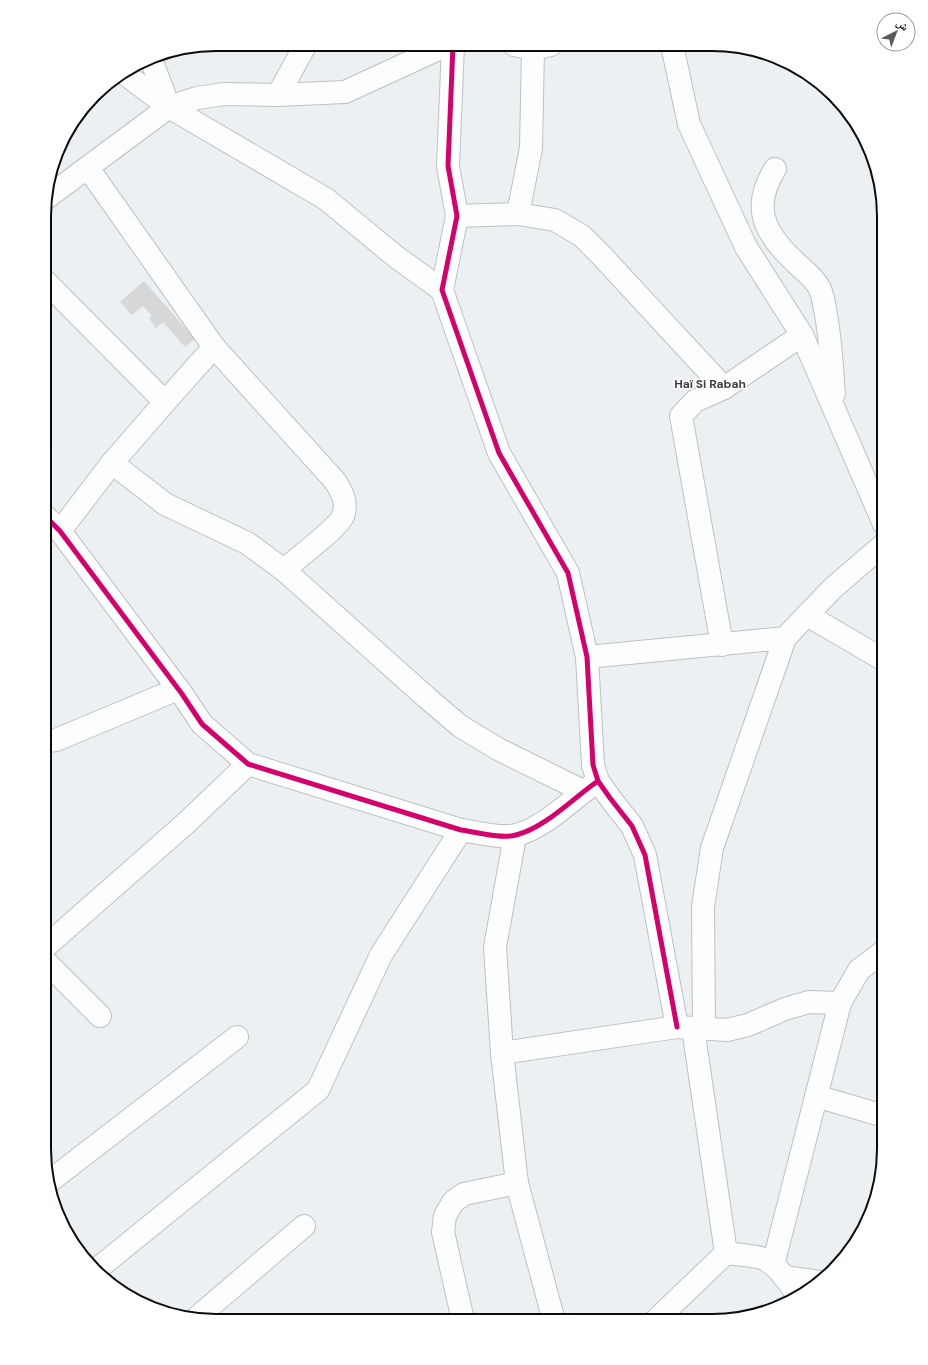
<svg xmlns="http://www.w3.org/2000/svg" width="928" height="1365" font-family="'DM Sans','Noto Naskh Arabic',sans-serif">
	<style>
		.building { fill: #d6d7d9 }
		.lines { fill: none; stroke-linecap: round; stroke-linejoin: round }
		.minor-casing { stroke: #bec0c2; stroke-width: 24 }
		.minor { stroke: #fcfdfd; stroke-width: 22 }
		.cycleway-casing { stroke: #fff; stroke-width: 8 }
		.cycleway { stroke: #d6006c; stroke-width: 5 }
		.labels { text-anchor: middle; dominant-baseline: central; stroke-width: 3; stroke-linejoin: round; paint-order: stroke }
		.quarter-label { font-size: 12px; font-weight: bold; fill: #3a3e43; stroke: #fff }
		.rim { fill: none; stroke: #0a0c0e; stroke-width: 2 }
	</style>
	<rect width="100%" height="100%" fill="#edf0f3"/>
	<!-- building -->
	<path class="building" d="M 144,281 L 195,339 L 185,347 L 163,322 L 156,328 L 149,318 L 152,316 L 143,306 L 132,315 L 120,302 Z"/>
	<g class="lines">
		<!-- minor casing -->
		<g class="minor-casing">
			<g id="minor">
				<path d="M 453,45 L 448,166 L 457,216 L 442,290 L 499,453 L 568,573 L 587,657 L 593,765 L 598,781 L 610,798 L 632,826 L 645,855 L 677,1027"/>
				<path d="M 514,45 L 533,49 L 551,45"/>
				<path d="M 672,45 L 689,124 L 746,247 L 802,335 L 884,524"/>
				<path d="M 151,59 L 169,107"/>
				<path d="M 125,74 L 169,107 L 326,199 L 395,256 L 442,290"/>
				<path d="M 278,95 L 306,44"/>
				<path d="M 88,168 L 214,347 L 335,481 C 342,492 348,503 343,516 C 338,528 296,559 284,570"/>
				<path d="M 775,169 C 751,207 764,233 795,262 C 803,270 815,278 820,289 C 824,299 825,310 827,321 C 831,345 832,370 834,394"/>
				<path d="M 45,199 L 169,107 L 197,98 L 224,94 L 278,95 L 345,92 L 447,45"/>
				<path d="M 518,214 L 531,148 L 533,49"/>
				<path d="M 457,216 L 518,214 L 555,220 L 582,236 L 601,255 L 724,388"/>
				<path d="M 45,281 L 165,402"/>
				<path d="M 112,463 L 165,504 L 247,543 L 284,570 L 426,697 L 460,726 L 498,749 L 583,791"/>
				<path d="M 45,516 L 60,531 L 182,694 L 202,724 L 248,764 L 461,830 C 476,832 501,839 516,835 C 545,828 573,798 598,781"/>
				<path d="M 60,531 L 112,463 L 165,402 L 214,347"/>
				<path d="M 807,615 L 884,660"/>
				<path d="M 722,645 L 681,416 L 695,401 L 724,388 L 802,335"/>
				<path d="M 587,657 L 785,638 L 833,588 L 884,544"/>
				<path d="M 45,742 L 56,740 L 178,689"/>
				<path d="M 515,836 L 495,947 L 502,1053 L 517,1183 L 554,1321"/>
				<path d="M 44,948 L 185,824 L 248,764"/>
				<path d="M 44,960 L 100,1016"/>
				<path d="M 693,1028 L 726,1253"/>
				<path d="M 704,1029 L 703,907 L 712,848 L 785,638"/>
				<path d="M 502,1053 L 677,1027 L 727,1030 L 748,1025 L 785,1009 L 809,1002 L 840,1003"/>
				<path d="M 816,1096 L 884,1116"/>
				<path d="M 50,1181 L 237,1037"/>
				<path d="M 773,1265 L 840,1003 L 859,970 L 884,951"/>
				<path d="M 96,1270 L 318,1090 L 381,955 L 461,830"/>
				<path d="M 784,1277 L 820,1282"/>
				<path d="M 194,1320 L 304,1226"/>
				<path d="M 463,1320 L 443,1232 L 445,1216 L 453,1202 L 464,1194 L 517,1183"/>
				<path d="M 655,1321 L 726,1253 C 737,1255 755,1255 764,1259 C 779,1266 789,1283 798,1296"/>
			</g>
		</g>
		<!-- minor -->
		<use href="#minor" class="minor"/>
		<!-- cycleway casing -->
		<g class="cycleway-casing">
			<g id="cycleway">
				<path d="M 453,45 L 448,166 L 457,216 L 442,290 L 499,453 L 568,573 L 587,657 L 593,765 L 598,781 L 610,798 L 632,826 L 645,855 L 677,1027"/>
				<path d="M 45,516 L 60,531 L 182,694 L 202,724 L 248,764 L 461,830 C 476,832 501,839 516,835 C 545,828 573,798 598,781"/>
			</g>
		</g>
		<!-- cycleway -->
		<use href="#cycleway" class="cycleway"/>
	</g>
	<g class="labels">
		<!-- quarter labels -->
		<g class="quarter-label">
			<text x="710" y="384">Haï Si Rabah</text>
		</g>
	</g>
	<!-- crop -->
	<path d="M0 0H928V1365H0ZM216 51H712A165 165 0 0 1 877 216V1149A165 165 0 0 1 712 1314H216A165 165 0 0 1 51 1149V216A165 165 0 0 1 216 51Z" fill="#fff" fill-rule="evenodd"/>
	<path class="rim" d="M216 51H712A165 165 0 0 1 877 216V1149A165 165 0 0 1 712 1314H216A165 165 0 0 1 51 1149V216A165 165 0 0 1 216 51Z"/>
	<!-- north arrow -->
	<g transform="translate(896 32) rotate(42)"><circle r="19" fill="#ffffff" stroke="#9d9e9f"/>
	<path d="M0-3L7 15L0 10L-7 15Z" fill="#595c5e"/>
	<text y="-6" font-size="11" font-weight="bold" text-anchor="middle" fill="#0a0c0e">ش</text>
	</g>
</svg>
